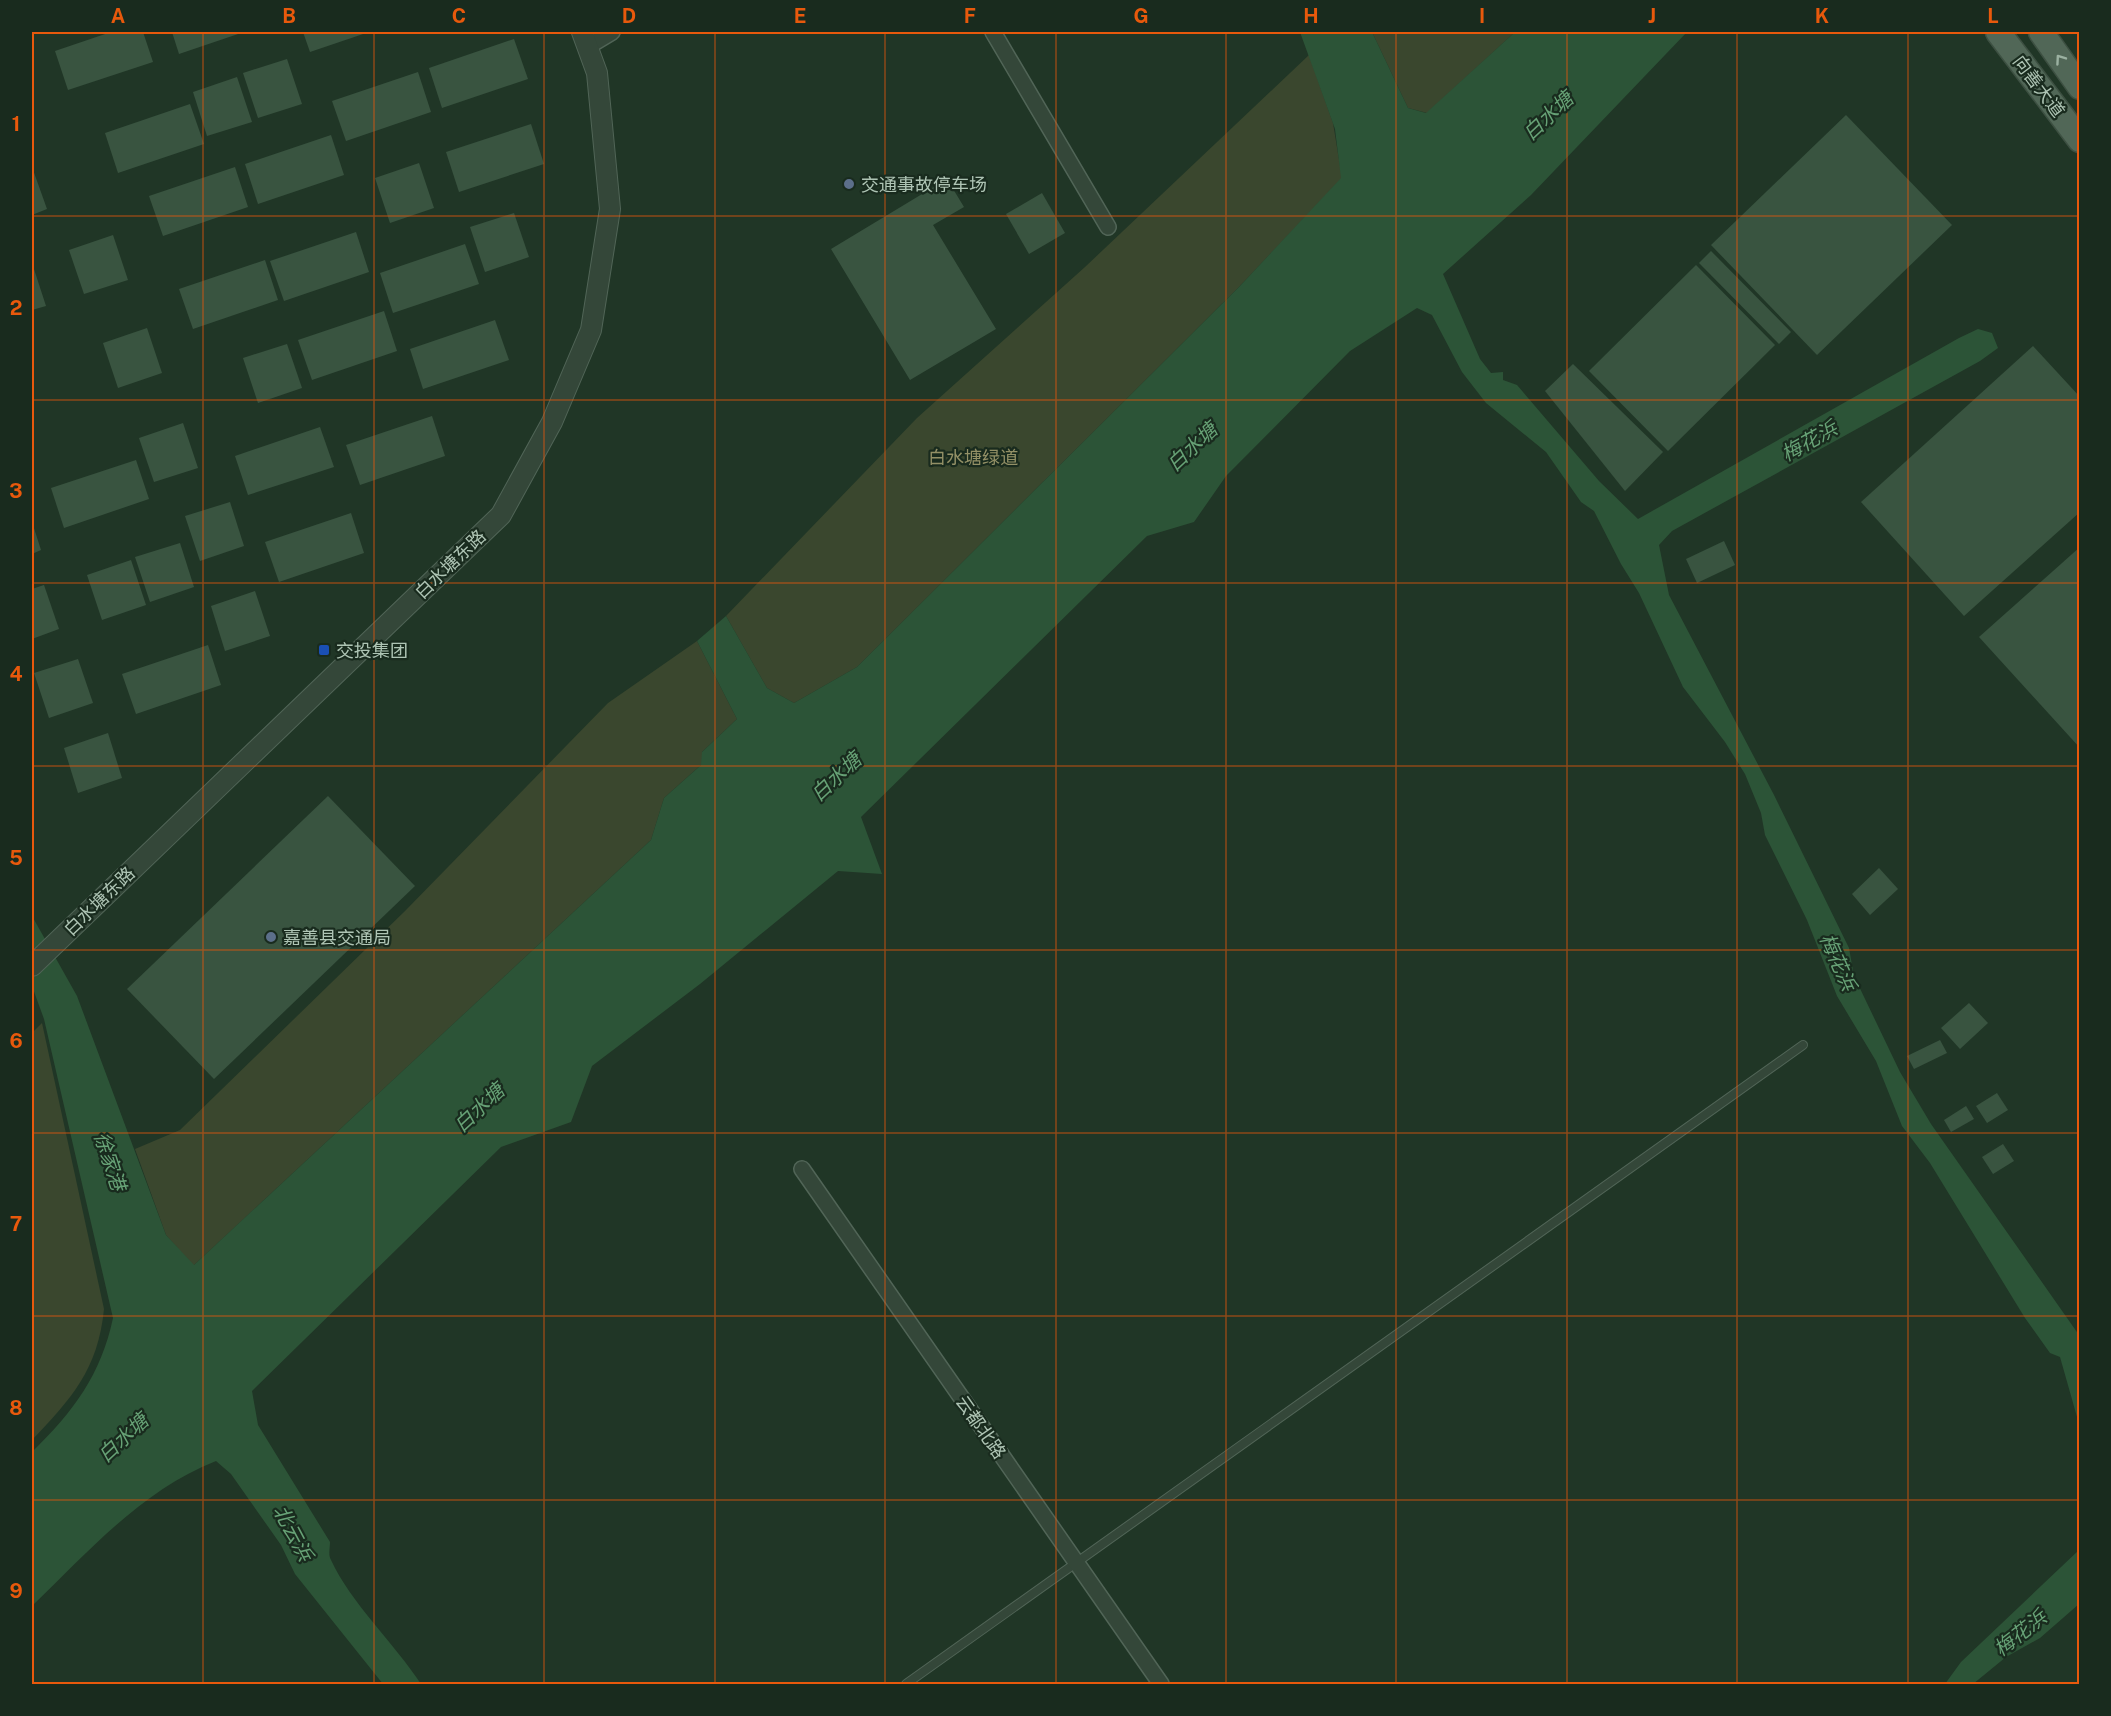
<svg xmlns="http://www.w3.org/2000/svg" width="2111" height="1716" font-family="'Public Sans','Noto Sans SC',sans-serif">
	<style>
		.green { fill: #3a472e }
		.water { fill: #2c5437 }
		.building { fill: #395440 }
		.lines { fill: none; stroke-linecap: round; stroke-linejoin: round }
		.service-casing { stroke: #516557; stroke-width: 10 }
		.minor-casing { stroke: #516557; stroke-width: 18 }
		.tertiary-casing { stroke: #516557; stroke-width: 22 }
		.primary-casing { stroke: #3d5042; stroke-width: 27 }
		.service { stroke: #344739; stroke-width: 8 }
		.minor { stroke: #344739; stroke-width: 15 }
		.tertiary { stroke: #344739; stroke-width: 20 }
		.primary { stroke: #516757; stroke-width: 24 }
		.oneway { stroke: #9bb1a1 }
		.grid { fill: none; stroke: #e8590c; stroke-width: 1.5; stroke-opacity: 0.55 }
		.service-dot { fill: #5c6f8a; stroke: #192b1e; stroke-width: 2 }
		.transit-dot { fill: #1a4fb4; stroke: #192b1e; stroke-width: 2 }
		.labels { text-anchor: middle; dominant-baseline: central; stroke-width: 4.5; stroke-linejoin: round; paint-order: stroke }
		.street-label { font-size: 18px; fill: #aec4b4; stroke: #192b1e }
		.poi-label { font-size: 18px; fill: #aec4b4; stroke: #192b1e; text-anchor: start }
		.park-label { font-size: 18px; fill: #939066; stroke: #192b1e }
		.water-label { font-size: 20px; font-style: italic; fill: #67a276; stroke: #192b1e }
		.neatline { fill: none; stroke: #e8590c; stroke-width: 2 }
		.grid-label { font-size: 20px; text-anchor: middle; font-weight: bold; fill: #e8590c }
	</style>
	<rect width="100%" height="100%" fill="#203626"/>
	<!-- green -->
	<g class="green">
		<path d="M 1372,32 L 1515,32 L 1427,113 L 1408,108 Z"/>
		<path d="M 1309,55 L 1333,123 L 1342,178 L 1239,287 L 857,667 L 794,703 L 767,688 L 726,616 L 917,418 L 1085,267 Z"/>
		<path d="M 697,641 L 737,719 L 702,752 L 702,764 L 664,798 L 651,840 L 193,1266 L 166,1235 L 135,1149 L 180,1130 L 405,911 L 608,703 Z"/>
		<path d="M 42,1023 L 104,1309 C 98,1369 72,1398 32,1440 L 32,1033 Z"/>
	</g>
	<!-- water -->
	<g class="water">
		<path d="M 1300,32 L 1372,32 L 1408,108 L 1426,113 L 1515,32 L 1687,32 L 1531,195 L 1443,274 L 1480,359 L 1491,373 L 1503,372 L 1503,380 L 1517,385 L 1599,481 L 1638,519 L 1959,338 L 1978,329 L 1992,333 L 1998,348 L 1980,361 L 1672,531 L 1659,545 L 1669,595 L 1774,795 L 1849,948 L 1854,976 L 1900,1072 L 1931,1124 L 2079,1335 L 2079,1424 L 2060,1357 L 2050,1353 L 2025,1318 L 1930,1163 L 1902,1126 L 1876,1061 L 1837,996 L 1807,920 L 1765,835 L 1761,813 L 1745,774 L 1725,742 L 1683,687 L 1639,593 L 1621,564 L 1594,511 L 1581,502 L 1546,452 L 1486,403 L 1462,372 L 1432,315 L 1417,308 L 1350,351 L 1226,476 L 1194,522 L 1147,536 L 861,817 L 882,874 L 838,871 L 700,984 L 592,1066 L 571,1122 L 501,1147 L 252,1391 L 258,1425 L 330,1542 C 330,1548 328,1555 331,1560 C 350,1602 395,1644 421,1684 L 383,1684 L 295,1574 L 281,1545 L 231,1474 L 216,1461 C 142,1490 88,1552 32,1606 L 32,1452 C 73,1412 101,1375 113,1318 L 44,1019 L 32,986 L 32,916 L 77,996 L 166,1235 L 194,1265 L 651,840 L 664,798 L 701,765 L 702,752 L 737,719 L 697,641 L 726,616 L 767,688 L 794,703 L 857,667 L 1239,287 L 1341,178 L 1335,129 Z"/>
		<path d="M 2079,1550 L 2079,1604 L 2040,1638 L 2006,1657 L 1973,1684 L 1945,1684 L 1961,1662 Z"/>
	</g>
	<!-- building -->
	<g class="building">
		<path d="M 111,32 L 143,32 L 153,62 L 68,90 L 55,51 Z"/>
		<path d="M 172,32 L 244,32 L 179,54 Z"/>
		<path d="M 303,32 L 369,32 L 310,52 Z"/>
		<path d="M 514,39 L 528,79 L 442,108 L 429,68 Z"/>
		<path d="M 287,59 L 302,104 L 258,118 L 243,73 Z"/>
		<path d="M 418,72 L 431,112 L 346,141 L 332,101 Z"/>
		<path d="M 237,77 L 252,122 L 207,136 L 193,92 Z"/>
		<path d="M 190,104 L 204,144 L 118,173 L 105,133 Z"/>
		<path d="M 1846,115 L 1952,225 L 1817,355 L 1711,245 Z"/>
		<path d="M 531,124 L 544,164 L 459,192 L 446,152 Z"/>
		<path d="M 331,135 L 344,175 L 258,204 L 245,164 Z"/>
		<path d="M 419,163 L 434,208 L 390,223 L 375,178 Z"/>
		<path d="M 32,167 L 47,209 L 32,215 Z"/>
		<path d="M 235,167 L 248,207 L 163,236 L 149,196 Z"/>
		<path d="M 947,179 L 964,207 L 933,225 L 996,329 L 910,380 L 831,249 Z"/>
		<path d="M 1042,193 L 1065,233 L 1029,254 L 1006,214 Z"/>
		<path d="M 514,213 L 529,257 L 485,272 L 470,227 Z"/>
		<path d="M 356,232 L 369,272 L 284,301 L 270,261 Z"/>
		<path d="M 113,235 L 128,280 L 84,294 L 69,250 Z"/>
		<path d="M 465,244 L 479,284 L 393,313 L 380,273 Z"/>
		<path d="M 1711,251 L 1791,332 L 1779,344 L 1699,263 Z"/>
		<path d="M 265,260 L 278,300 L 193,329 L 179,289 Z"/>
		<path d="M 32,263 L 46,306 L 32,310 Z"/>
		<path d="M 1696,265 L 1775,345 L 1668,451 L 1589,371 Z"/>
		<path d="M 384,311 L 397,351 L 312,380 L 298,340 Z"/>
		<path d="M 495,320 L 509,360 L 423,389 L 410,349 Z"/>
		<path d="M 147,328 L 162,373 L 118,388 L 103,343 Z"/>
		<path d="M 287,344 L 302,388 L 258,403 L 243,358 Z"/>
		<path d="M 2033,346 L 2080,397 L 2080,512 L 1964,616 L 1861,502 Z"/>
		<path d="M 1573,364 L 1663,452 L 1625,491 L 1545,391 Z"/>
		<path d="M 432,416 L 445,456 L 360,485 L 346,445 Z"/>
		<path d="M 183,423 L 198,468 L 154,482 L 139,438 Z"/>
		<path d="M 320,427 L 334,467 L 248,495 L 235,456 Z"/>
		<path d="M 136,460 L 149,499 L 64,528 L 51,488 Z"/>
		<path d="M 230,502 L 244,546 L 200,561 L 185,516 Z"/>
		<path d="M 351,513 L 364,553 L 279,582 L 265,542 Z"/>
		<path d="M 32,522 L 41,550 L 32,554 Z"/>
		<path d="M 1724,541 L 1735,565 L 1697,583 L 1686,559 Z"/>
		<path d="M 180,543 L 194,587 L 150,602 L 135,557 Z"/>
		<path d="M 2080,547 L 2080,748 L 1979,637 Z"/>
		<path d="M 131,560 L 146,605 L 102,620 L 87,575 Z"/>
		<path d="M 44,585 L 59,629 L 32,639 L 32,589 Z"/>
		<path d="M 255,591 L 270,636 L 225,651 L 211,606 Z"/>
		<path d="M 208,645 L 221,685 L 136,714 L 122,674 Z"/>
		<path d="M 78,659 L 93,703 L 49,718 L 34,673 Z"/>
		<path d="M 108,733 L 122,778 L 78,793 L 64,748 Z"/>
		<path d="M 328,796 L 415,886 L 214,1079 L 127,989 Z"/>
		<path d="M 1879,868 L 1898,889 L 1870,915 L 1852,894 Z"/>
		<path d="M 1969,1003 L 1988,1023 L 1960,1049 L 1941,1028 Z"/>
		<path d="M 1940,1040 L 1947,1053 L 1914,1069 L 1907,1056 Z"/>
		<path d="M 1997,1093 L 2008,1110 L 1987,1123 L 1976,1106 Z"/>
		<path d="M 1966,1106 L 1974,1119 L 1951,1132 L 1944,1120 Z"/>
		<path d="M 2003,1144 L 2014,1161 L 1993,1174 L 1982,1157 Z"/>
	</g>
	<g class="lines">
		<!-- service casing -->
		<g class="service-casing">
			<path id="service" d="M 906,1684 L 1803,1045"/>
		</g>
		<!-- minor casing -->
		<g class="minor-casing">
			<g id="minor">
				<path d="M 993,32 L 1108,227"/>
				<path d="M 587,47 L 612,32"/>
				<path d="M 802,1169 L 1161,1684"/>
			</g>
		</g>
		<!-- tertiary casing -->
		<g class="tertiary-casing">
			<path id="tertiary" d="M 32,966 L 501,515 L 552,422 L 591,330 L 610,209 L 597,73 L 582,32"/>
		</g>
		<!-- primary casing -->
		<g class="primary-casing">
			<g id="primary">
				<path d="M 1998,32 L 2080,140"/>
				<path d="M 2041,32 L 2080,87"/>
			</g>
		</g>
		<!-- service -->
		<use href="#service" class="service"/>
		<!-- minor -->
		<use href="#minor" class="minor"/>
		<!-- tertiary -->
		<use href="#tertiary" class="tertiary"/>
		<!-- primary -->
		<use href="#primary" class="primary"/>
	</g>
	<!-- one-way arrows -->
	<defs><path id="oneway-chevron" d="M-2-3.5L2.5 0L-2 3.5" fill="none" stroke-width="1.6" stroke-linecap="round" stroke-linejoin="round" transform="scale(1.5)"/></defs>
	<use class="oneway" href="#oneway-chevron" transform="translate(2060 59) rotate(-125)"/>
	<!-- grid -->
	<path class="grid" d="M 203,32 L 203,1684M 374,32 L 374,1684M 544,32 L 544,1684M 715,32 L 715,1684M 885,32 L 885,1684M 1056,32 L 1056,1684M 1226,32 L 1226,1684M 1396,32 L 1396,1684M 1567,32 L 1567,1684M 1737,32 L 1737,1684M 1908,32 L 1908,1684M 32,216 L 2080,216M 32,400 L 2080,400M 32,583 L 2080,583M 32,766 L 2080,766M 32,950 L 2080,950M 32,1133 L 2080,1133M 32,1316 L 2080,1316M 32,1500 L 2080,1500"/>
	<!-- markers -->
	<g class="service-dot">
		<circle cx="849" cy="184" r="6"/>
		<circle cx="271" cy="937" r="6"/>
	</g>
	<rect class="transit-dot" x="318" y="644" width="12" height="12" rx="3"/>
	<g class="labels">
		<!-- street labels -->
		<g class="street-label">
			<text transform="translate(2039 86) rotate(53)">向善大道</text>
			<text transform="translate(450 564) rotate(-44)">白水塘东路</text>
			<text transform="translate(99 901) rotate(-44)">白水塘东路</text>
			<text transform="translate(981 1427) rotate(55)">云都北路</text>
		</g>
		<!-- poi labels -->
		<g class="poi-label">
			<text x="861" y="184">交通事故停车场</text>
			<text x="336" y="650">交投集团</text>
			<text x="283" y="937">嘉善县交通局</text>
		</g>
		<!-- park labels -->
		<g class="park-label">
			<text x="973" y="457">白水塘绿道</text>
		</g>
		<!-- water labels -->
		<g class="water-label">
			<text transform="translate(1548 116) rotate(-43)">白水塘</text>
			<text transform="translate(1809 441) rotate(-29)">梅花浜</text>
			<text transform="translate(1192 447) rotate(-43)">白水塘</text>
			<text transform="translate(836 777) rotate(-43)">白水塘</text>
			<text transform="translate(1838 962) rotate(66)">梅花浜</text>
			<text transform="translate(479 1108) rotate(-43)">白水塘</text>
			<text transform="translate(110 1161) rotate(72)">徐家港</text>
			<text transform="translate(123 1438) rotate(-43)">白水塘</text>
			<text transform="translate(293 1533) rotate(62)">北云浜</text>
			<text transform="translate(2020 1633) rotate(-38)">梅花浜</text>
		</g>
	</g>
	<!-- border -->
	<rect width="2111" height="1716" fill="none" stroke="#192b1e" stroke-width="66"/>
	<rect x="33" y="33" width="2045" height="1650" class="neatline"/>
	<g class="grid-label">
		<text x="118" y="23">A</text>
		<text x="289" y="23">B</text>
		<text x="459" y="23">C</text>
		<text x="629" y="23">D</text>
		<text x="800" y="23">E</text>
		<text x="970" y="23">F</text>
		<text x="1141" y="23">G</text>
		<text x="1311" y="23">H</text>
		<text x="1482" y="23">I</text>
		<text x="1652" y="23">J</text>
		<text x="1822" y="23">K</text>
		<text x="1993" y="23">L</text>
		<text x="16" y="131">1</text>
		<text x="16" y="315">2</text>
		<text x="16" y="498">3</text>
		<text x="16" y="681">4</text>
		<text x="16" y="865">5</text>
		<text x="16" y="1048">6</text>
		<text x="16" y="1231">7</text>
		<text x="16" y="1415">8</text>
		<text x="16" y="1598">9</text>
	</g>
</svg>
